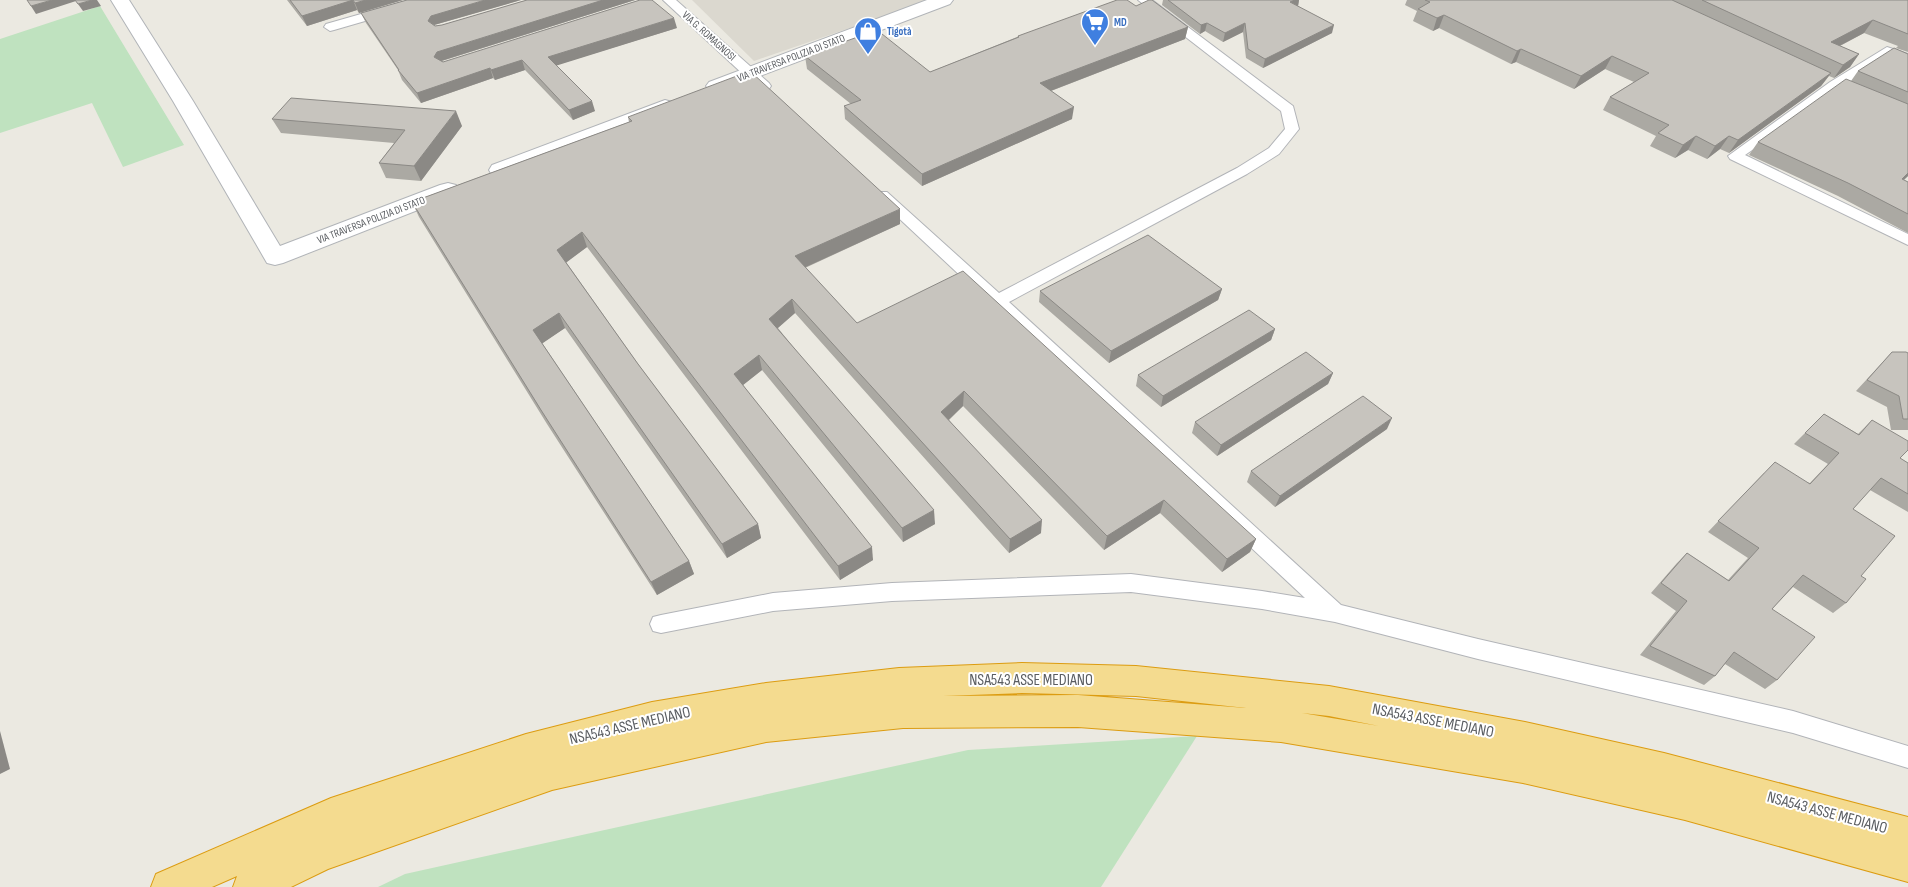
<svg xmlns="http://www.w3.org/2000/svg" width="1908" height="887" font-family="'Sofia Sans Condensed',sans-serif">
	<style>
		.education { fill: #dbd8cf }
		.green { fill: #bfe2bf }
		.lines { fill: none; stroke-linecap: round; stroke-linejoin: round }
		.street-casing { stroke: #b2b4b8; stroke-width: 2 }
		.secondary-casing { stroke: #b1b4b8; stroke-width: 2 }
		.highway-casing { stroke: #dc9c11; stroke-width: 2 }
		.street { fill: #fff; fill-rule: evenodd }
		.secondary { fill: #fff; fill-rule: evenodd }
		.highway { fill: #f4db8f; fill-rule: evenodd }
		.wall { fill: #aba9a3 }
		.shaded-wall { fill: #8b8985 }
		.building { fill: #c7c4be; stroke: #8b8985 }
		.labels { text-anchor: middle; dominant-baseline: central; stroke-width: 4; stroke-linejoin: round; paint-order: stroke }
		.far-shop-label { font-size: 11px; font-weight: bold; fill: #366cbe; stroke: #fff; text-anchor: start }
		.far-street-label { font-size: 11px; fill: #5a5d61; stroke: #fff }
		.near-street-label { font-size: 16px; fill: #5a5d61; stroke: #fff }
	</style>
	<rect width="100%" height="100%" fill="#ebe9e1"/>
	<!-- education -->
	<path class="education" d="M 692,0 L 931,0 L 754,61 Z"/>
	<!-- green -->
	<g class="green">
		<path d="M 100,6 L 184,145 L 123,167 L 92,103 L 0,133 L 0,39 Z"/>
		<path d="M 1197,736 L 1101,887 L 378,887 L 405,874 L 968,750 Z"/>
	</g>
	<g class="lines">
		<!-- street casing -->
		<g class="street-casing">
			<g id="street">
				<path d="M 410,0 L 429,0 L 427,3 L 334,30 L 330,31 L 324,27 L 326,24 Z"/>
				<path d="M 663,0 L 676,0 L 769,83 L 771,86 L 769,89 L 759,89 Z"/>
				<path d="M 1138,0 L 1152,0 L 1293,106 L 1299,129 L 1279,154 L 1247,174 L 1009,302 L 1341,605 L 1478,639 L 1793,711 L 1908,746 L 1908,768 L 1793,733 L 1478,659 L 1335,622 L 1262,609 L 1131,592 L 892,601 L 773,611 L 661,633 L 653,631 L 650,624 L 653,617 L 661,615 L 773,593 L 892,583 L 1131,574 L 1262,591 L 1305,598 L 874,195 L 877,192 L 887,192 L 999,293 L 1237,168 L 1269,148 L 1285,129 L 1281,111 Z"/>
				<path d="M 1887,47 L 1908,54 L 1908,63 L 1888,56 L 1745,155 L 1908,234 L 1908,245 L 1730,159 L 1728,156 L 1830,82 Z"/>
			</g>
		</g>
		<!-- secondary casing -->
		<g class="secondary-casing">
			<g id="secondary">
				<path d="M 111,0 L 129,0 L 193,101 L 280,246 L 440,185 L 448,183 L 456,185 L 459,190 L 456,195 L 283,263 L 275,265 L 267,263 L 173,101 Z"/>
				<path d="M 927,0 L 953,0 L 950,4 L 723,90 L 716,92 L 709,90 L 706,86 L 709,82 Z"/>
				<path d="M 665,100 L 672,102 L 675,106 L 672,110 L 508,175 L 500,177 L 492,175 L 489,170 L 492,165 Z"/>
			</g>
		</g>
		<!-- highway casing -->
		<g class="highway-casing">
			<path id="highway" d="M 1022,663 L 1136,666 L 1329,686 L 1525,722 L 1664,753 L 1908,817 L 1908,882 L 1685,820 L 1523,783 L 1281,742 L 1078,727 L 903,728 L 766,742 L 552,790 L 328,869 L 291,887 L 233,887 L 237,876 L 212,887 L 151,887 L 156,874 L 331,798 L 526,734 L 652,702 L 766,683 L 899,668 ZM 1022,693 L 1136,696 L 1246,708 L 1078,695 L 943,696 ZM 1302,713 L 1329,716 L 1379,726 Z"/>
		</g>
		<!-- street -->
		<use href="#street" class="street"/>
		<!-- secondary -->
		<use href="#secondary" class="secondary"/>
		<!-- highway -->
		<use href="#highway" class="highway"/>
	</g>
	<!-- wall -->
	<g class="wall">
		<path d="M 287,0 L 403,0 L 359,13 L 357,10 L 307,26 Z"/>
		<path d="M 521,0 L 434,25 L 435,26 L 442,25 L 527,0 L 635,0 L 442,61 L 443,62 L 677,28 L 556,65 L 595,111 L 573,120 L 525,70 L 495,80 L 493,78 L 421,103 L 402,80 L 398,70 L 366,23 L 361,13 Z"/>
		<path d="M 1163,0 L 1299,0 L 1298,6 L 1332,33 L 1263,68 L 1246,58 L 1243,32 L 1223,42 L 1205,31 L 1200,34 L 1162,5 Z"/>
		<path d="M 1407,0 L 1908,0 L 1908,52 L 1896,48 L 1898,46 L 1864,33 L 1840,46 L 1859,54 L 1850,67 L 1834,78 L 1829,76 L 1821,86 L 1729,153 L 1720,149 L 1707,159 L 1688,150 L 1675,158 L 1650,146 L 1656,136 L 1603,110 L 1610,97 L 1634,82 L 1605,69 L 1574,89 L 1516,62 L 1511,64 L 1439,28 L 1433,31 L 1413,21 L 1417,11 L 1405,5 Z"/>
		<path d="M 1136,6 L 1188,27 L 1185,39 L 1051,91 L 1072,119 L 922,186 L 845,119 L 844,106 L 851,104 L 807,69 L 805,56 L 930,72 L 1017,37 L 1018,36 Z"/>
		<path d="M 1908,54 L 1908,176 L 1904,180 L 1908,182 L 1908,233 L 1838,196 L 1749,155 L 1758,142 L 1851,81 L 1858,71 Z"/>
		<path d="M 628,117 L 900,224 L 805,268 L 857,323 L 1256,539 L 1250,552 L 1222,572 L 1160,513 L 1104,550 L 963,406 L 949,420 L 1041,533 L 1009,553 L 795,313 L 778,328 L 935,524 L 903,542 L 762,370 L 743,385 L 873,560 L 840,580 L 587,247 L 566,262 L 638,364 L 758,524 L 761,538 L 727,558 L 565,328 L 542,343 L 689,561 L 694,574 L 657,595 L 547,424 L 419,217 L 412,202 L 629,122 Z"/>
		<path d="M 272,119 L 462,126 L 421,181 L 386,178 L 379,163 L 394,143 L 281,133 Z"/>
		<path d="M 1222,289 L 1218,300 L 1109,363 L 1039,302 L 1040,291 Z"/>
		<path d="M 1275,329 L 1271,340 L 1161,407 L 1136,386 L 1138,375 Z"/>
		<path d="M 1892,352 L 1908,353 L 1908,430 L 1891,430 L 1887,407 L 1856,391 Z"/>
		<path d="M 1333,373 L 1328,384 L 1217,456 L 1192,433 L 1195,422 Z"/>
		<path d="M 1824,414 L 1858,434 L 1872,420 L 1900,458 L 1908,463 L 1908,512 L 1870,490 L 1853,509 L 1861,576 L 1846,603 L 1833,613 L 1793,587 L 1772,609 L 1777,680 L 1765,689 L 1725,664 L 1715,676 L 1704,685 L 1640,655 L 1676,611 L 1651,593 L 1677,563 L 1687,553 L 1728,580 L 1748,558 L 1708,532 L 1764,473 L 1810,483 L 1828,464 L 1794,444 Z"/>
		<path d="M 1387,429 L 1275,507 L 1247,482 L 1251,471 Z"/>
	</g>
	<!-- shaded-wall -->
	<g class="shaded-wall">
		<path d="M 52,0 L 75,0 L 76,1 L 36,14 L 31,6 Z"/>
		<path d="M 92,0 L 97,0 L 101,6 L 83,11 L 78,4 Z"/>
		<path d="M 353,0 L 357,10 L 307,26 L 302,16 Z"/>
		<path d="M 366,0 L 403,0 L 359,13 L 355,3 Z"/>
		<path d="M 485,0 L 521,0 L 434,25 L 428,21 L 431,16 Z"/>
		<path d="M 603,0 L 635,0 L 441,61 L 434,57 L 437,52 Z"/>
		<path d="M 1295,0 L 1299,0 L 1298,6 L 1290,2 Z"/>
		<path d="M 1444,15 L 1439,28 L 1433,31 L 1437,18 Z"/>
		<path d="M 674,18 L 677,28 L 552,67 L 548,57 Z"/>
		<path d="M 1873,20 L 1864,33 L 1822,55 L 1831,42 Z"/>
		<path d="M 1207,23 L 1205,31 L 1200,34 L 1201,25 Z"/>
		<path d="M 1245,23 L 1243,32 L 1223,42 L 1225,33 Z"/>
		<path d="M 1334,25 L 1332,33 L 1263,68 L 1265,59 Z"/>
		<path d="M 1188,27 L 1185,39 L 1040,95 L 1040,83 Z"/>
		<path d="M 1521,49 L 1516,62 L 1511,64 L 1517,51 Z"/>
		<path d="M 1859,54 L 1850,67 L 1834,78 L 1843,65 Z"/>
		<path d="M 1612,56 L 1605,69 L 1574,89 L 1581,76 Z"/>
		<path d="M 522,60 L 525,70 L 495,80 L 491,70 Z"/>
		<path d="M 490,68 L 493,78 L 421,103 L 417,93 Z"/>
		<path d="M 1831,73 L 1821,86 L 1729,153 L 1738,140 Z"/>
		<path d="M 592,101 L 595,111 L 573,120 L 569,110 Z"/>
		<path d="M 1074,107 L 1072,119 L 922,186 L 922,174 Z"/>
		<path d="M 456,111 L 462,126 L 421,181 L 414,166 Z"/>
		<path d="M 1696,136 L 1688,150 L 1675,158 L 1683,145 Z"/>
		<path d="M 1729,136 L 1720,149 L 1707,159 L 1715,146 Z"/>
		<path d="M 1908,173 L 1908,176 L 1890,192 L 1902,179 Z"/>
		<path d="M 900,209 L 900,224 L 797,271 L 795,256 Z"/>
		<path d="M 582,232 L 587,247 L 563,265 L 557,250 Z"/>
		<path d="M 1222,289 L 1218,300 L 1109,363 L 1111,351 Z"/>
		<path d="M 792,299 L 795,313 L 772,333 L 769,319 Z"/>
		<path d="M 559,313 L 565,328 L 540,345 L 533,330 Z"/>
		<path d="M 1275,329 L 1271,340 L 1161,407 L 1163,396 Z"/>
		<path d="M 759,355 L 762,370 L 738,389 L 734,374 Z"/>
		<path d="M 1333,373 L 1328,384 L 1217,456 L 1221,445 Z"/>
		<path d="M 964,391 L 963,406 L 942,426 L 941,412 Z"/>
		<path d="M 1392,418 L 1387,429 L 1275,507 L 1280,496 Z"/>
		<path d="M 1164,500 L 1160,513 L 1104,550 L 1107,536 Z"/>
		<path d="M 934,510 L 935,524 L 903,542 L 902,528 Z"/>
		<path d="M 1042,520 L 1041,533 L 1009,553 L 1010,539 Z"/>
		<path d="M 758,524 L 761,538 L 727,558 L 722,544 Z"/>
		<path d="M 1256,539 L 1250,552 L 1222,572 L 1227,559 Z"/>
		<path d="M 872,547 L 873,560 L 840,580 L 838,566 Z"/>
		<path d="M 689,561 L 694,574 L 657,595 L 651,582 Z"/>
		<path d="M 0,731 L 10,769 L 0,774 Z"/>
	</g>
	<!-- building -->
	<g class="building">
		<path d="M 27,0 L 52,0 L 31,6 Z"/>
		<path d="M 75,0 L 92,0 L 78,4 Z"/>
		<path d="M 290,0 L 366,0 L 355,3 L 353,0 L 302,16 Z"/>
		<path d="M 407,0 L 485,0 L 431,16 L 428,21 L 435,26 L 442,25 L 527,0 L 603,0 L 437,52 L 434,57 L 443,62 L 640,0 L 652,0 L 674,18 L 548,57 L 592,101 L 569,110 L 522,60 L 491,70 L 490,68 L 417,93 L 398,70 L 399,70 L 361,13 Z"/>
		<path d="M 1117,0 L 1127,0 L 1136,6 L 1149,0 L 1152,0 L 1188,27 L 1040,83 L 1074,107 L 922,174 L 844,106 L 861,100 L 805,56 L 877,30 L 930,72 L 1019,37 L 1018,36 Z"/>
		<path d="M 1168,0 L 1295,0 L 1290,2 L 1334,25 L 1265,59 L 1248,49 L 1245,23 L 1225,33 L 1207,23 L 1201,25 Z"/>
		<path d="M 1425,0 L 1672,0 L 1831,73 L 1738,140 L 1729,136 L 1715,146 L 1696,136 L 1683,145 L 1658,133 L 1669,125 L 1610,97 L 1649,73 L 1612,56 L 1581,76 L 1521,49 L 1517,51 L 1444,15 L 1437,18 L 1418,9 L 1430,2 Z"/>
		<path d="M 1702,0 L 1908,0 L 1908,34 L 1873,20 L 1831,42 L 1859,54 L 1843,65 Z"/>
		<path d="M 1894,48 L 1908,54 L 1908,92 L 1858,71 Z"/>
		<path d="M 750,71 L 900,209 L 795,256 L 857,323 L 963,271 L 1256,539 L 1227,559 L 1164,500 L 1107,536 L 964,391 L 941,412 L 1042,520 L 1010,539 L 792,299 L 769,319 L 934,510 L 902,528 L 759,355 L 734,374 L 872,547 L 838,566 L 582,232 L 557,250 L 638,364 L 758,524 L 722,544 L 559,313 L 533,330 L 689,561 L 651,582 L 541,410 L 412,202 L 632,121 L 628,117 Z"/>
		<path d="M 1846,79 L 1908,104 L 1908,173 L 1902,179 L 1908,182 L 1908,214 L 1848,183 L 1758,142 Z"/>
		<path d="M 291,98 L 456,111 L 414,166 L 379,163 L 405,130 L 272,119 Z"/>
		<path d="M 1148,235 L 1222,289 L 1111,351 L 1040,291 Z"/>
		<path d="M 1249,310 L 1275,329 L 1163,396 L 1138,375 Z"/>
		<path d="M 1306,352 L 1333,373 L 1221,445 L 1195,422 Z"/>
		<path d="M 1892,352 L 1906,352 L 1908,353 L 1908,419 L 1903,419 L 1899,396 L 1867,380 Z"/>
		<path d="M 1363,396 L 1392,418 L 1280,496 L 1251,471 Z"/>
		<path d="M 1824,414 L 1859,435 L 1872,420 L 1908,441 L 1908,450 L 1900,458 L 1908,463 L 1908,494 L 1881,478 L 1853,509 L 1895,536 L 1861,576 L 1866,579 L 1846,603 L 1803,575 L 1772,609 L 1815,637 L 1777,680 L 1734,652 L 1715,676 L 1650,646 L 1687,601 L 1661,583 L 1687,553 L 1729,581 L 1759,548 L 1718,521 L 1775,462 L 1810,484 L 1839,453 L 1805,433 Z"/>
	</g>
	<!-- icons -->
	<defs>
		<g id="supermarket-pin" transform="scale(1.4375)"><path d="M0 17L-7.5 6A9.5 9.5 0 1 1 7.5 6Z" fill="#3f7fe0" stroke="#fff"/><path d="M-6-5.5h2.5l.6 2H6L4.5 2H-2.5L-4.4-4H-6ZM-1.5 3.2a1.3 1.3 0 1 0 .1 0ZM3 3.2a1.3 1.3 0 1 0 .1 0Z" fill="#fff"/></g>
		<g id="shop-pin" transform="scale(1.4375)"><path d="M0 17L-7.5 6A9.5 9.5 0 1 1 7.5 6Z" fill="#3f7fe0" stroke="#fff"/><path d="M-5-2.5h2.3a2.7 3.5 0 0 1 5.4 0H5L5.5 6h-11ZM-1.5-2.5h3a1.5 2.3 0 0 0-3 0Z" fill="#fff"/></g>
	</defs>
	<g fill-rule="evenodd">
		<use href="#supermarket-pin" x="1095" y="22"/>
		<use href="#shop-pin" x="868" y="31"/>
	</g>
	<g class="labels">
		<!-- far-shop labels -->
		<g class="far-shop-label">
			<text x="1114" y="22">MD</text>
			<text x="887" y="31">Tigotà</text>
		</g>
		<!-- far-street labels -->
		<g class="far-street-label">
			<text transform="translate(709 36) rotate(42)">VIA G. ROMAGNOSI</text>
			<text transform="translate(791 58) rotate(-21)">VIA TRAVERSA POLIZIA DI STATO</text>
			<text transform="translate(371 220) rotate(-21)">VIA TRAVERSA POLIZIA DI STATO</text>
		</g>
		<!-- near-street labels -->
		<g class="near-street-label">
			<text x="1031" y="680">NSA543 ASSE MEDIANO</text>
			<text transform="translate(1433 721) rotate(11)">NSA543 ASSE MEDIANO</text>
			<text transform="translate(630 726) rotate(-13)">NSA543 ASSE MEDIANO</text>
			<text transform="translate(1827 813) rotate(15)">NSA543 ASSE MEDIANO</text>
		</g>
	</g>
</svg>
